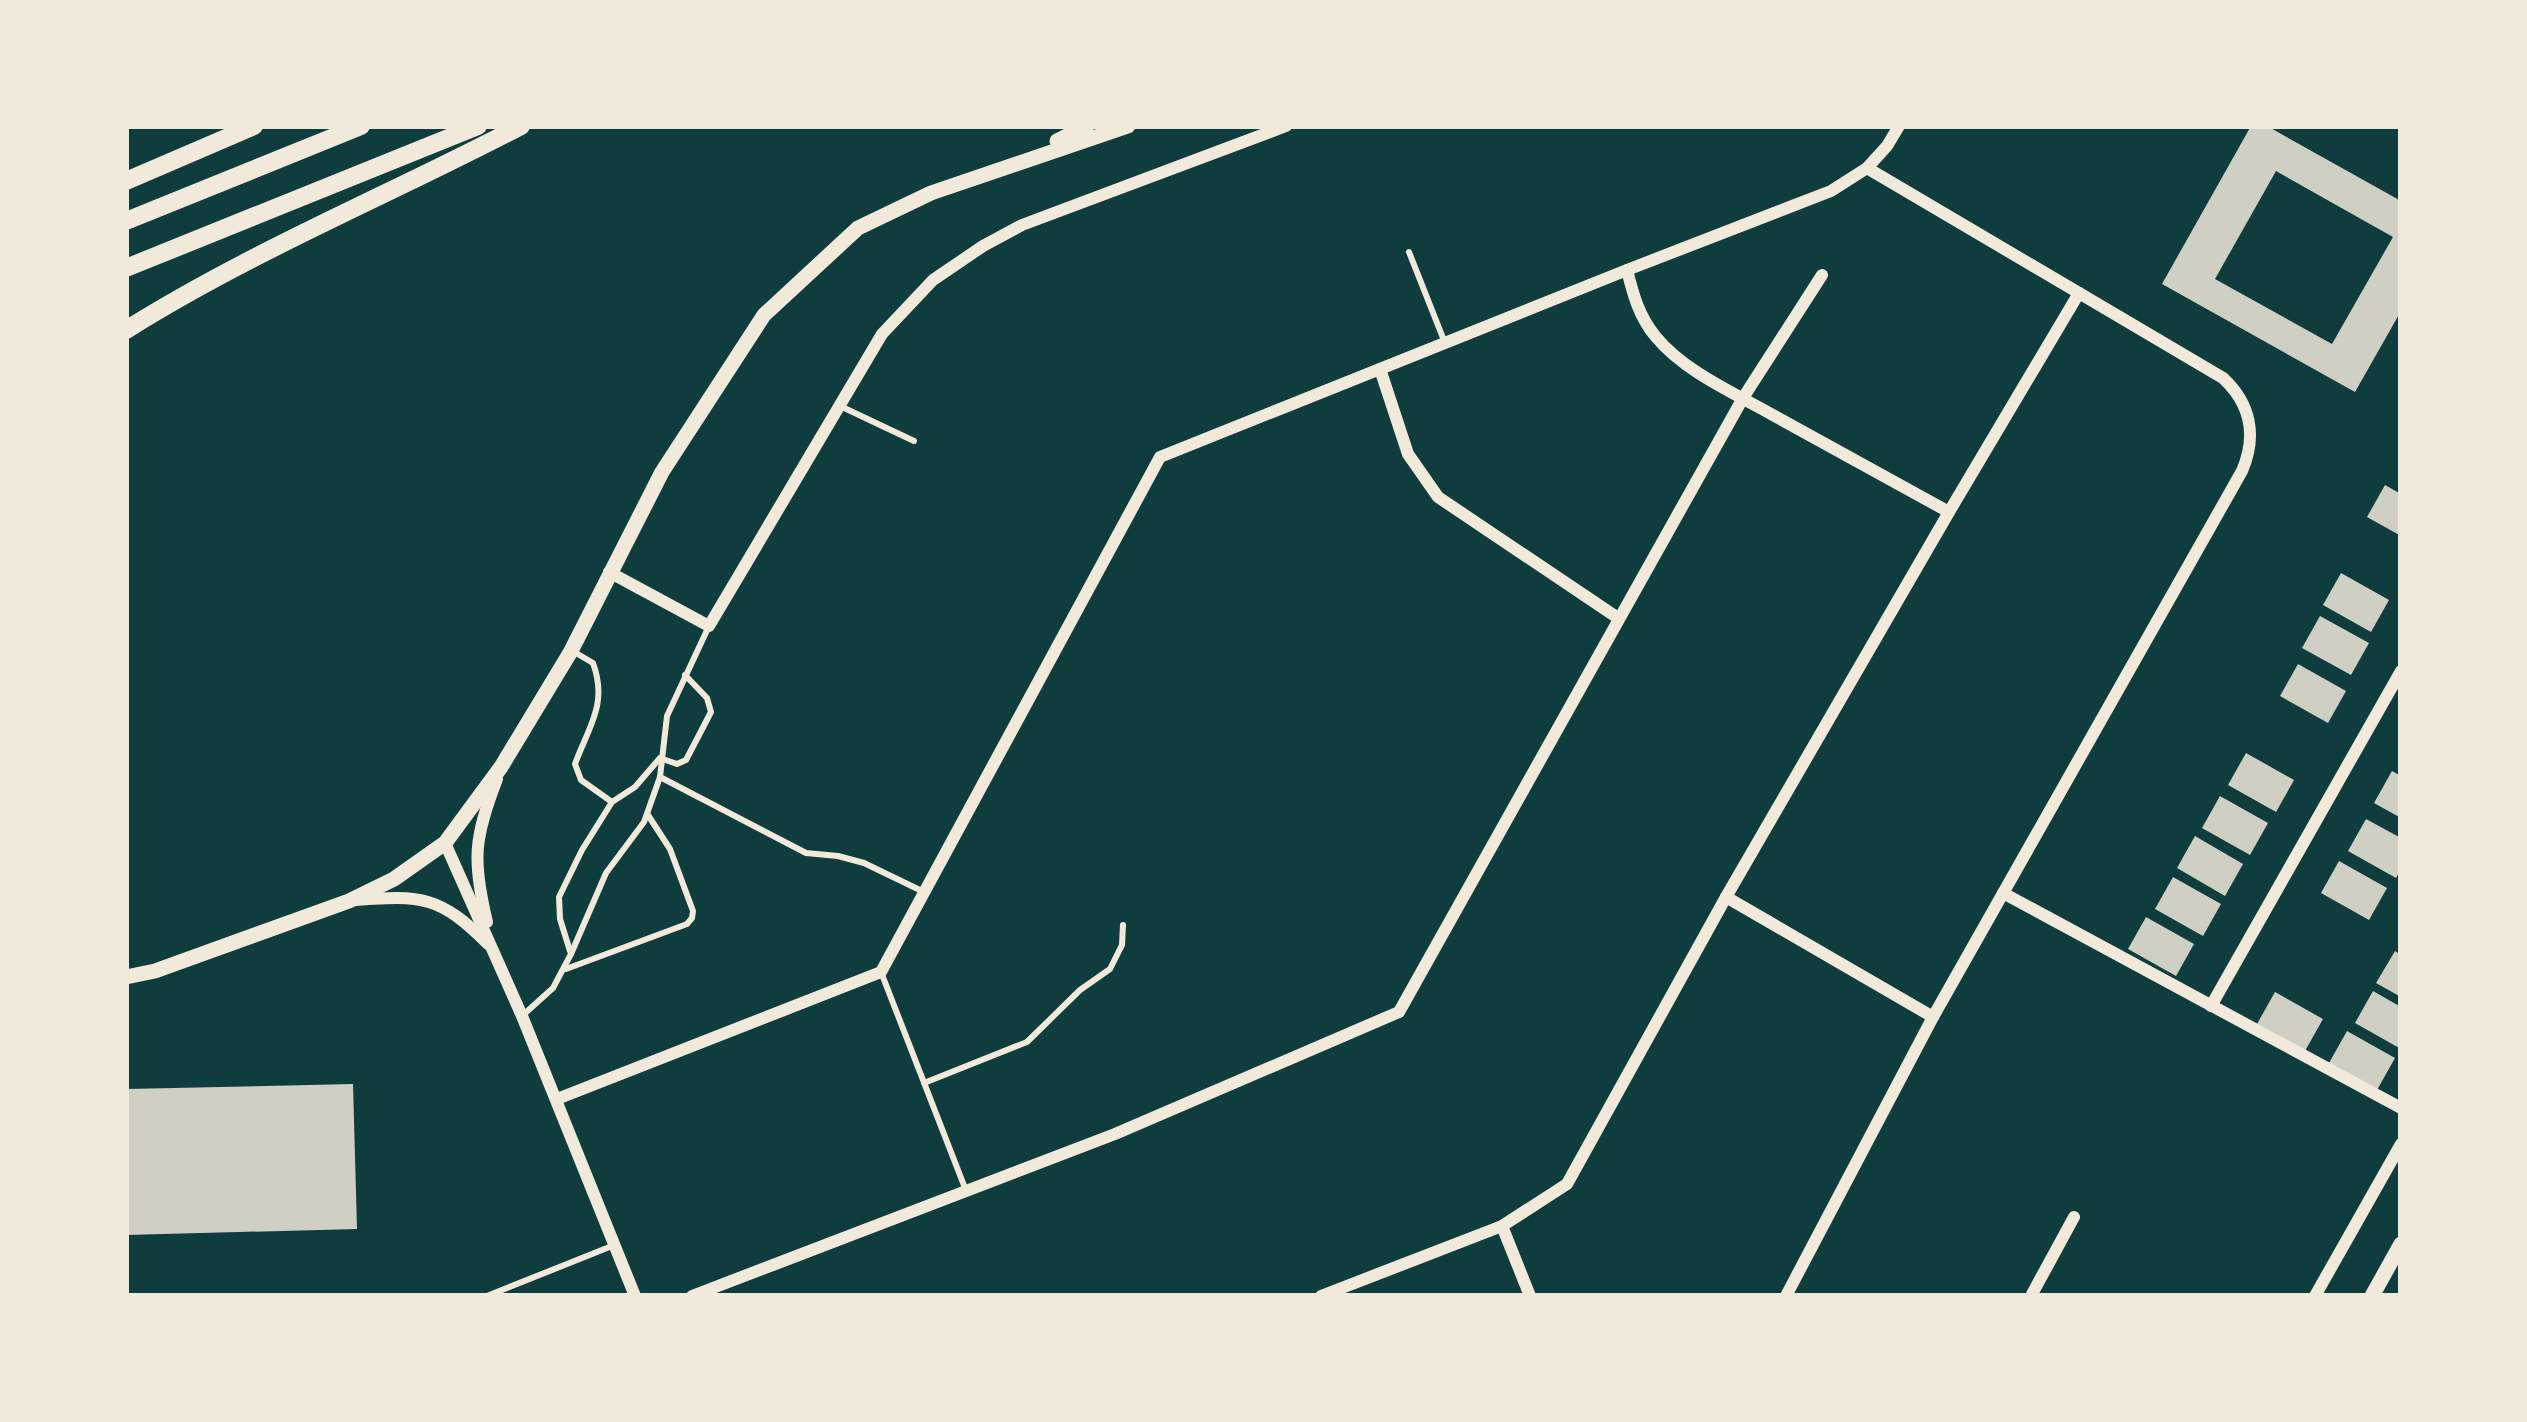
<svg xmlns="http://www.w3.org/2000/svg" width="2527" height="1422" font-family="'Source Sans 3',sans-serif">
	<style>
		.building { fill: #cfcfc3; fill-rule: evenodd }
		.lines { fill: none; stroke-linecap: round; stroke-linejoin: round }
		.service { stroke: #f1e9da; stroke-width: 6 }
		.minor { stroke: #f1e9da; stroke-width: 12 }
		.tertiary { stroke: #f1e9da; stroke-width: 15 }
		.primary { stroke: #f1e9da; stroke-width: 18 }
	</style>
	<rect width="100%" height="100%" fill="#0f3d3e"/>
	<!-- building -->
	<g class="building">
		<path d="M 2251,126 L 2267,126 L 2401,201 L 2401,311 L 2355,392 L 2162,284 ZM 2276,171 L 2393,237 L 2332,344 L 2215,279 Z"/>
		<path d="M 2385,485 L 2401,494 L 2401,536 L 2367,517 Z"/>
		<path d="M 2341,573 L 2389,600 L 2371,632 L 2323,605 Z"/>
		<path d="M 2320,616 L 2369,643 L 2351,675 L 2302,648 Z"/>
		<path d="M 2298,664 L 2346,691 L 2328,723 L 2280,696 Z"/>
		<path d="M 2246,753 L 2294,780 L 2276,812 L 2228,785 Z"/>
		<path d="M 2392,771 L 2401,776 L 2401,818 L 2374,803 Z"/>
		<path d="M 2220,796 L 2268,823 L 2250,855 L 2202,828 Z"/>
		<path d="M 2366,819 L 2401,838 L 2401,870 L 2396,878 L 2348,851 Z"/>
		<path d="M 2195,836 L 2243,864 L 2225,896 L 2177,868 Z"/>
		<path d="M 2339,861 L 2387,888 L 2369,920 L 2321,893 Z"/>
		<path d="M 2173,877 L 2221,904 L 2203,936 L 2155,909 Z"/>
		<path d="M 2146,917 L 2194,944 L 2176,976 L 2128,949 Z"/>
		<path d="M 2395,951 L 2401,955 L 2401,997 L 2376,983 Z"/>
		<path d="M 2373,991 L 2401,1007 L 2401,1049 L 2355,1023 Z"/>
		<path d="M 2275,992 L 2323,1019 L 2305,1051 L 2257,1024 Z"/>
		<path d="M 2347,1031 L 2395,1058 L 2377,1090 L 2329,1063 Z"/>
		<path d="M 353,1084 L 357,1229 L 126,1235 L 126,1089 Z"/>
	</g>
	<g class="lines">
		<!-- service -->
		<g class="service">
			<path d="M 1409,252 L 1445,343"/>
			<path d="M 840,406 L 914,441"/>
			<path d="M 576,653 L 593,663 C 608,704 589,726 575,764 L 581,780 L 612,802"/>
			<path d="M 660,777 L 806,853 L 838,856 L 864,863 L 924,892"/>
			<path d="M 570,951 L 560,919 L 559,897 L 582,850 L 612,802 L 635,787 L 660,758 L 677,764 L 686,760 L 711,712 L 707,698 L 685,675"/>
			<path d="M 566,969 L 687,924 L 692,918 L 693,911 L 670,849 L 648,815"/>
			<path d="M 881,972 L 965,1188"/>
			<path d="M 522,1016 L 553,988 L 571,954 L 606,873 L 644,822 L 660,777 L 667,716 L 709,626"/>
			<path d="M 924,1083 L 1027,1042 L 1080,990 L 1110,969 L 1122,945 L 1123,925"/>
			<path d="M 487,1296 L 612,1246"/>
		</g>
		<!-- minor -->
		<g class="minor">
			<path d="M 1380,369 L 1408,454 L 1438,497 L 1618,618"/>
			<path d="M 1949,512 L 2079,293"/>
			<path d="M 609,572 L 709,626 L 882,334 L 933,280 L 983,246 L 1022,225 L 1286,126"/>
			<path d="M 445,843 L 522,1016 L 635,1296"/>
			<path d="M 2003,893 L 2401,1108"/>
			<path d="M 1726,897 L 1933,1017"/>
			<path d="M 356,900 C 422,895 440,896 488,944"/>
			<path d="M 487,922 C 472,860 474,838 497,779"/>
			<path d="M 2211,1006 L 2401,671"/>
			<path d="M 557,1099 L 881,972 L 1160,457 L 1627,270 L 1831,191 L 1867,168 L 1887,146 L 1899,126"/>
			<path d="M 1502,1226 L 1530,1296"/>
			<path d="M 692,1296 L 1115,1134 L 1399,1012 L 1743,398 L 1822,275"/>
			<path d="M 1321,1296 L 1502,1226 L 1567,1184 L 1726,897 L 1949,512 C 1889,479 1830,446 1771,414 C 1732,392 1684,371 1656,337 C 1639,317 1633,294 1627,270"/>
			<path d="M 1786,1296 L 1933,1017 L 2242,471 C 2257,436 2251,404 2223,378 L 1867,168"/>
			<path d="M 2031,1296 L 2074,1217"/>
			<path d="M 2315,1296 L 2401,1144"/>
		</g>
		<!-- tertiary -->
		<g class="tertiary">
			<path d="M 1057,141 L 1087,126"/>
			<path d="M 126,977 L 155,971 L 349,901 L 394,879 L 445,843 L 501,767 L 571,651 L 662,472 L 764,315 L 858,228 L 931,193 L 1128,126"/>
			<path d="M 2372,1296 L 2401,1244"/>
		</g>
		<!-- primary -->
		<g class="primary">
			<path d="M 126,181 L 254,126"/>
			<path d="M 126,221 L 361,126"/>
			<path d="M 126,268 L 478,126"/>
			<path d="M 126,330 C 252,251 389,195 521,126"/>
		</g>
	</g>
	<!-- border -->
	<rect width="2527" height="1422" fill="none" stroke="#f1e9da" stroke-width="258"/>
</svg>
